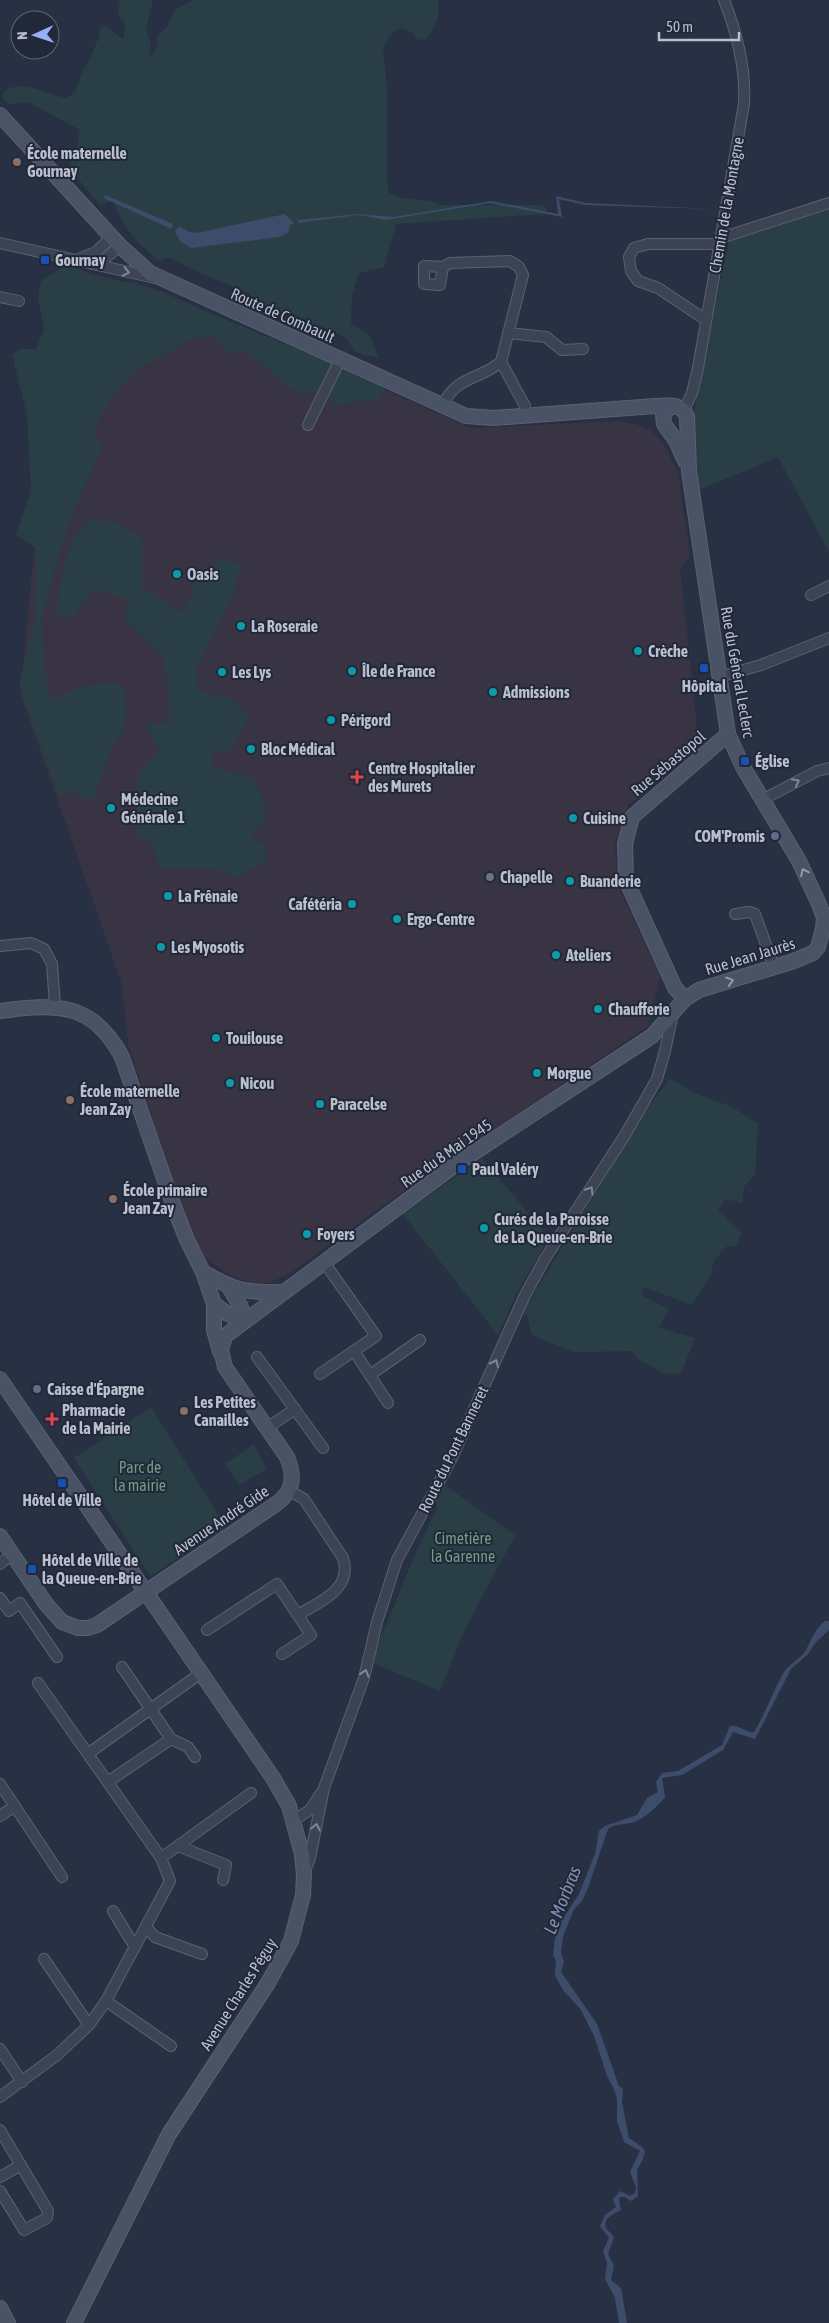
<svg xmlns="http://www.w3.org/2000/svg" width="829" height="2323" font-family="'Asap Condensed',sans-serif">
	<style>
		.medical { fill: #383444 }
		.green { fill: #2a3f45 }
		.water { fill: #3e4c6c }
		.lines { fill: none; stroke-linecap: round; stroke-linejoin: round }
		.street-casing { stroke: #5b6171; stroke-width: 12 }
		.secondary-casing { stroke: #5b6171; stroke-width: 16 }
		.street { stroke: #3c4353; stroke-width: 10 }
		.secondary { stroke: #4a5266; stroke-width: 14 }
		.oneway { stroke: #818796 }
		.oneway2 { stroke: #9399a9 }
		.education-dot { fill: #8d6e63; stroke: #212839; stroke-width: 2 }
		.transit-dot { fill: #1a4fb4; stroke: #212839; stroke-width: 2 }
		.culture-dot { fill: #0f9aa8; stroke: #212839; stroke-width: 2 }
		.health-dot { fill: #e0444e; stroke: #212839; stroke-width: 2 }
		.service-dot { fill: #5c6f8a; stroke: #212839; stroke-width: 2 }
		.worship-dot { fill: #6b7280; stroke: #212839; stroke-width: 2 }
		.labels { text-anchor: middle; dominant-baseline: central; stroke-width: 4; stroke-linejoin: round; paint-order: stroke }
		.poi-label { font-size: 16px; font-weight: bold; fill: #babfcd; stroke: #212839; text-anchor: start }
		.street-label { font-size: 16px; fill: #babfcd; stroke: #212839 }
		.park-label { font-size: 16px; fill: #719d80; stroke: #212839 }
		.water-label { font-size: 18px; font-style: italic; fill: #8291b3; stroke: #212839 }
	</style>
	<rect width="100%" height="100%" fill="#283144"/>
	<!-- medical -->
	<path class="medical" d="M 66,267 L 159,290 L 471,428 L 619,421 L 635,424 L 650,430 L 663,443 L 678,473 L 690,557 L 680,568 L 699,749 L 629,804 L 615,843 L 617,884 L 660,976 L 648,1026 L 372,1213 L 290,1273 L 269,1283 L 254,1284 L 228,1274 L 207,1259 L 197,1248 L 188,1230 L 128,1043 L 121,981 L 21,695 L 32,572 Z"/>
	<!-- green -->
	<g class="green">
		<path d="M 120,0 L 153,0 L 146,28 L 151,45 L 149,56 C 158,51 158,44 158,35 L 168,26 L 175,10 L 193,0 L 438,0 C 440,15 436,27 426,39 L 418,40 L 412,32 L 401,28 L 390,35 L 383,46 L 387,90 L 387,184 L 389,193 C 408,203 427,197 441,205 L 539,205 L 545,206 L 547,211 L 543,214 L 396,224 L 384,267 L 359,273 L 352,295 L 351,324 L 370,336 L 379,358 L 355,352 L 346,338 L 291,313 L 279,316 L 254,303 L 250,293 L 202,274 L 168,257 L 160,261 C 137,244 124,228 113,201 L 100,205 L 68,167 L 75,157 L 80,130 L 28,102 L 8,104 L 2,97 L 5,90 C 27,79 45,95 67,98 L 76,91 L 82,72 L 88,63 L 99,37 L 101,27 L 106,26 L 119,37 L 124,38 L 125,23 L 118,15 Z"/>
		<path d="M 829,209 L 829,549 L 828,550 L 778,457 L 699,490 L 691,434 L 699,379 L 729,242 Z"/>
		<path d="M 63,267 L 80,269 L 102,280 L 137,283 L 375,381 L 385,390 L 376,401 L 360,401 L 334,406 L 324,391 L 300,393 L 287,385 L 245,351 L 227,353 L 214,337 L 192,339 L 131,373 L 101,414 L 93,435 L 102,447 L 74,511 L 52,578 L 42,619 L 44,659 L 50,701 C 79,687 87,683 120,684 L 126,696 L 125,730 L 111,747 L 95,796 L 88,800 L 75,791 L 59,796 L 19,683 L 35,621 L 36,548 L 16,535 L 31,490 L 27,414 L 12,355 L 20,349 L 36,349 L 44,330 L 38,298 L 41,281 Z"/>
		<path d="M 89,519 L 118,523 L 142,537 L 142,587 L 181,612 L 194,594 L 193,582 L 208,574 L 218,557 L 241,565 L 233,594 L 197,668 L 198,690 L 232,699 L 249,716 L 231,750 L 214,752 L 212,767 C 254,779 256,770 267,817 L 251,837 L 266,847 L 267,862 L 247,871 L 239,878 L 215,869 L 160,868 L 152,845 L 135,832 L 138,774 L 160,751 L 145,724 L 169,722 L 168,684 L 162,656 L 125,621 L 129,600 L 94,588 L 72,619 L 56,615 L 63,569 L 72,541 Z"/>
		<path d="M 670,1079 L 699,1095 L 732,1107 L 758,1124 L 755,1174 L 744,1187 L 742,1203 L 726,1199 L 718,1210 L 742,1233 L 736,1246 L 727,1246 L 714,1260 L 711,1274 L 692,1305 L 644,1287 L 641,1295 L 669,1309 L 659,1328 L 695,1338 L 681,1373 L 665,1374 L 639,1360 L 632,1351 L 573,1352 L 532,1335 L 527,1315 L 522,1313 L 644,1113 Z"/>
		<path d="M 482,1158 L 549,1238 L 517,1292 L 498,1335 L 403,1214 Z"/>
		<path d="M 151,1407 L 226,1527 L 150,1576 L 74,1458 Z"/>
		<path d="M 254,1444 L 266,1469 L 239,1485 L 225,1464 Z"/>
		<path d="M 442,1483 L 515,1535 L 465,1629 L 440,1691 L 373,1663 C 377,1642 387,1624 395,1604 C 407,1571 422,1540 437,1508 L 435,1497 Z"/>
	</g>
	<!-- water -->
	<g class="water">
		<path d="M 105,195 L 107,196 L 173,224 L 171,229 L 104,198 Z"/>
		<path d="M 556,196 L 585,203 L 713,209 L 585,205 L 559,199 L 562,217 L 490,203 L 386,220 L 358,215 L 298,223 L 298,220 L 357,214 L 393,217 L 491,201 L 558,214 Z"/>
		<path d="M 285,214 L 294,223 L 290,225 L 288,233 L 279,237 L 191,248 L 180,241 L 175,232 L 179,226 L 189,232 L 197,233 Z"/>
		<path d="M 825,1621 L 829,1621 L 829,1630 L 816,1642 L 808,1654 L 791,1669 L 755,1739 L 733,1732 L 723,1750 L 682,1775 L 662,1778 L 665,1797 C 659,1805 644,1819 634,1822 C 625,1825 616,1823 608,1829 L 588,1888 L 582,1901 L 574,1909 L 563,1936 L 561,1952 L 564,1962 L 561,1972 L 597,2024 L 619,2086 L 623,2089 L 622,2102 L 629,2138 L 642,2147 L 645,2151 L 643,2159 L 637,2170 L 638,2196 L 631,2201 L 625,2197 L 620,2197 L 619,2200 L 621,2210 C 615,2213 602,2218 606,2228 C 608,2231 612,2234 614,2237 L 608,2254 L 614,2266 L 611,2280 L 621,2288 L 627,2323 L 619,2323 L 615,2298 L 605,2279 L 607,2263 L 603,2251 L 609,2238 L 600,2226 L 605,2215 L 616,2207 L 613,2199 L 620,2191 L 630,2196 L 635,2193 L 636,2187 L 630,2172 L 640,2151 L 624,2142 L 617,2121 L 617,2099 L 614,2089 L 607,2076 L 594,2036 L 581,2010 L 563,1990 L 555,1975 L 556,1961 L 553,1955 L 555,1938 L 562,1920 L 579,1894 L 595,1854 L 599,1831 L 605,1826 L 637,1815 L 647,1798 L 658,1792 L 656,1782 L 662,1773 L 678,1771 L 722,1745 L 730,1726 C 739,1724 746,1734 754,1732 C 766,1712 773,1691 784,1672 C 790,1663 801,1659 806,1650 C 811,1640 816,1628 825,1621 Z"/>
	</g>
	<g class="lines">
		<!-- street casing -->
		<g class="street-casing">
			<g id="street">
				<path d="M 721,238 L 829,203"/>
				<path d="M 0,243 L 155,278"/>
				<path d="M 78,259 L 96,252 L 112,237"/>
				<path d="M 93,264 L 102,261 L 120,246"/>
				<path d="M 424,266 L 443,267 L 440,285 L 424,284 Z"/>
				<path d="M 443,267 L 450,263 L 510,261 L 519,267 L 523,275 L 501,362 C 479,380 456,376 443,405"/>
				<path d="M 0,297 L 19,301"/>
				<path d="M 706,320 L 658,288 L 638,281 L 631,271 L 629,257 L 634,248 L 648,244 L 720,244"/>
				<path d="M 508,333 L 546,337 L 562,350 L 583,349"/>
				<path d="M 501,362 L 525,406"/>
				<path d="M 684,410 L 692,393 L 698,368 L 744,104 C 746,69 737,33 724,0"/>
				<path d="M 308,425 L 340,360"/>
				<path d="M 811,595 L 829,586"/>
				<path d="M 719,678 L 726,675 L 761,665 L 829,638"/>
				<path d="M 764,799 L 817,771 L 829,768"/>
				<path d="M 735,914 L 749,912 L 755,914 L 774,967"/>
				<path d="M 0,946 L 31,943 L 44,949 L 52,964 L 55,1006"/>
				<path d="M 354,1351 L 388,1403"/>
				<path d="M 257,1357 L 323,1448"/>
				<path d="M 320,1374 L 376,1336 L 324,1262"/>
				<path d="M 370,1375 L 420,1340"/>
				<path d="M 267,1428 L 295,1409"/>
				<path d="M 290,1491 L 304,1499 L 343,1558 C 353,1589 321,1601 298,1615"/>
				<path d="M 0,1564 L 12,1554"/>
				<path d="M 0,1598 L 9,1611 L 20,1603 L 57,1657"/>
				<path d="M 207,1630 L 277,1584 L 311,1635 L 282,1654"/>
				<path d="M 171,1739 L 188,1747 L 195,1757"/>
				<path d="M 89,1753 L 201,1673"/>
				<path d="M 109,1781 L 171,1739 L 122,1667"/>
				<path d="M 0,1784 L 62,1877"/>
				<path d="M 0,1816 L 15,1806"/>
				<path d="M 294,1820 L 310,1810 L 321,1793"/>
				<path d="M 178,1846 L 226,1865 L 223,1880"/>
				<path d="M 161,1858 L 251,1793"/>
				<path d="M 305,1871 L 310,1858 L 324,1788 L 364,1678 L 377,1622 L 397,1560 L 452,1458 L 525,1295 L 546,1257 L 625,1135 L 657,1079 L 665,1051 L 673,1013"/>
				<path d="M 113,1911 L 135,1947"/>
				<path d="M 147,1928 L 155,1937 L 202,1954"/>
				<path d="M 44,1959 L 89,2025"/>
				<path d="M 106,2001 L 171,2046"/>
				<path d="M 0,2049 L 22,2082"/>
				<path d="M 0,2097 L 56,2056 L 89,2025 L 106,2001 L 170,1881 L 161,1858 L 38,1683"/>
				<path d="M 0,2130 L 48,2211 L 47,2218 L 24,2230 L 0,2191"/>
				<path d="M 0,2177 L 21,2165"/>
			</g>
		</g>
		<!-- secondary casing -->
		<g class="secondary-casing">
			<g id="secondary">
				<path d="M 0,115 L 120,246 L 150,273 L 466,416 L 494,418 L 655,406 C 667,406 682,402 687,417 L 689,471 L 728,734 L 743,767 L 799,861 L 818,902 L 824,917 L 823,929 L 818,947 L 813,953 L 791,962 L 699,990 L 685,999 L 652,1036 L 455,1165 L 225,1336 L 221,1350 L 225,1367 L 287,1457 C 295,1476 294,1491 276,1504 L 97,1625 L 88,1628 L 78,1628 L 62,1622 L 46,1604 L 0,1536"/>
				<path d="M 671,406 L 663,414 L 664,424 L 676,441 L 685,461"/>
				<path d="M 685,999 L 675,988 L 626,880 L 625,844 L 632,817 L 728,734"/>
				<path d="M 0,1011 C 56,1004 92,1001 122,1057 L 174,1207 L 187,1240 L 203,1272 L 214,1304 L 228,1314 L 244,1321"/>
				<path d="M 203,1272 C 235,1291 246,1293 283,1292"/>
				<path d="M 229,1287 L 241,1307 L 244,1321"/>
				<path d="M 214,1304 L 214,1330 L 220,1352"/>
				<path d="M 0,1379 L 273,1778 L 289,1806 L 302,1854 L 304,1875 L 303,1895 L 291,1941 L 268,1983 L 169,2134 L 74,2323"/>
				<path d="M 0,2308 L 8,2323"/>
			</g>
		</g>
		<!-- street -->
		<use href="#street" class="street"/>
		<!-- secondary -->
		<use href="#secondary" class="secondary"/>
	</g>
	<!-- one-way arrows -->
	<defs><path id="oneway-chevron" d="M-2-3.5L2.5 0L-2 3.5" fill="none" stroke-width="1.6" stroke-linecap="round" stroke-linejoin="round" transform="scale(1.25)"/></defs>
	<g class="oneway">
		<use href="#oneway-chevron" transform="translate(126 272) rotate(13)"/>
		<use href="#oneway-chevron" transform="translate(796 782) rotate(-28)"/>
		<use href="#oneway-chevron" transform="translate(590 1190) rotate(-58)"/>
		<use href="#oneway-chevron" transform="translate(495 1363) rotate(-66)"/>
		<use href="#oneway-chevron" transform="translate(365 1673) rotate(-73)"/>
		<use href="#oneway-chevron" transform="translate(316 1827) rotate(-78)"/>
	</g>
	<g class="oneway2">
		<use href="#oneway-chevron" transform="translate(804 872) rotate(-116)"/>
		<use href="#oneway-chevron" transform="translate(730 981) rotate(-17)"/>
	</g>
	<!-- markers -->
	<g class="education-dot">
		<circle cx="17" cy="162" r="5"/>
		<circle cx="70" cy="1100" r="5"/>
		<circle cx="113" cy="1199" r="5"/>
		<circle cx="184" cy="1411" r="5"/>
	</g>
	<g class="transit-dot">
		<rect x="40" y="255" width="10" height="10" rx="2.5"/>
		<rect x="699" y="663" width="10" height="10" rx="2.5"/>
		<rect x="740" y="756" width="10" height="10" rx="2.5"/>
		<rect x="457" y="1164" width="10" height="10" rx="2.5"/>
		<rect x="57" y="1478" width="10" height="10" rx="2.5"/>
		<rect x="27" y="1564" width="10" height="10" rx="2.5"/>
	</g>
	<g class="culture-dot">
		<circle cx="177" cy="574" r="5"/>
		<circle cx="241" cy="626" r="5"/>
		<circle cx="638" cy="651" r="5"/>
		<circle cx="352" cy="671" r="5"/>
		<circle cx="222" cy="672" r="5"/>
		<circle cx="493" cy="692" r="5"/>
		<circle cx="331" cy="720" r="5"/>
		<circle cx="251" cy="749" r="5"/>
		<circle cx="111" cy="808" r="5"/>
		<circle cx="573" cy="818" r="5"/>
		<circle cx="570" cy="881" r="5"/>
		<circle cx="168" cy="896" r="5"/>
		<circle cx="352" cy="904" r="5"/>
		<circle cx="397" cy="919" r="5"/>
		<circle cx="161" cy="947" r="5"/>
		<circle cx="556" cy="955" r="5"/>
		<circle cx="598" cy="1009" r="5"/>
		<circle cx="216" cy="1038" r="5"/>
		<circle cx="537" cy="1073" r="5"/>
		<circle cx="230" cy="1083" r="5"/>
		<circle cx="320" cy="1104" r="5"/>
		<circle cx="484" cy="1228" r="5"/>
		<circle cx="307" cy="1234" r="5"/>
	</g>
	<g class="health-dot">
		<path d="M354.5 769.5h5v5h5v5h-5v5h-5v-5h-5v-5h5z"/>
		<path d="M49.5 1411.5h5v5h5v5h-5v5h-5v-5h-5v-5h5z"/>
	</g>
	<g class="service-dot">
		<circle cx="775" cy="836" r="5"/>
		<circle cx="37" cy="1389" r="5"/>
	</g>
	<circle class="worship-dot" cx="490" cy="877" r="5"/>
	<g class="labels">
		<!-- poi labels -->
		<g class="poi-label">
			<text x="27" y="153">École maternelle<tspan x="27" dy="18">Gournay</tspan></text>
			<text x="55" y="260">Gournay</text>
			<text x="187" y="574">Oasis</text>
			<text x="251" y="626">La Roseraie</text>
			<text x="648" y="651">Crèche</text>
			<text x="362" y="671">Île de France</text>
			<text x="232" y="672">Les Lys</text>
			<text x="704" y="686" text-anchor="middle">Hôpital</text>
			<text x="503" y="692">Admissions</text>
			<text x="341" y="720">Périgord</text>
			<text x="261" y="749">Bloc Médical</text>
			<text x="755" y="761">Église</text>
			<text x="368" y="768">Centre Hospitalier<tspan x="368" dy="18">des Murets</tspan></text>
			<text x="121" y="799">Médecine<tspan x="121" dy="18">Générale 1</tspan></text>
			<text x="583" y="818">Cuisine</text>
			<text x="765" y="836" text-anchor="end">COM'Promis</text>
			<text x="500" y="877">Chapelle</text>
			<text x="580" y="881">Buanderie</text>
			<text x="178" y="896">La Frênaie</text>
			<text x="342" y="904" text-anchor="end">Cafétéria</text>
			<text x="407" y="919">Ergo-Centre</text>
			<text x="171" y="947">Les Myosotis</text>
			<text x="566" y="955">Ateliers</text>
			<text x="608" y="1009">Chaufferie</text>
			<text x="226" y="1038">Touilouse</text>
			<text x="547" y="1073">Morgue</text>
			<text x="240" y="1083">Nicou</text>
			<text x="80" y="1091">École maternelle<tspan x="80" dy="18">Jean Zay</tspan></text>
			<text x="330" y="1104">Paracelse</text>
			<text x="472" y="1169">Paul Valéry</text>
			<text x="123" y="1190">École primaire<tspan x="123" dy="18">Jean Zay</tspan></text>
			<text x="494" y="1219">Curés de la Paroisse<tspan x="494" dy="18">de La Queue-en-Brie</tspan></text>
			<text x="317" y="1234">Foyers</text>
			<text x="47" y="1389">Caisse d'Épargne</text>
			<text x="194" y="1402">Les Petites<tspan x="194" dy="18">Canailles</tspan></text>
			<text x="62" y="1410">Pharmacie<tspan x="62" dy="18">de la Mairie</tspan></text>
			<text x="62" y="1500" text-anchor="middle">Hôtel de Ville</text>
			<text x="42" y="1560">Hôtel de Ville de<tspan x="42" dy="18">la Queue-en-Brie</tspan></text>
		</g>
		<!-- street labels -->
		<g class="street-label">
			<text transform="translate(726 205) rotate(-80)">Chemin de la Montagne</text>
			<text transform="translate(283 315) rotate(24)">Route de Combault</text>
			<text transform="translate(738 672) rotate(80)">Rue du Général Leclerc</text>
			<text transform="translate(668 763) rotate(-40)">Rue Sébastopol</text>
			<text transform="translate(750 956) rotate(-17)">Rue Jean Jaurès</text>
			<text transform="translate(446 1153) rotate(-35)">Rue du 8 Mai 1945</text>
			<text transform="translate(453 1449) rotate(-64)">Route du Pont Banneret</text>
			<text transform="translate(221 1520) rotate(-34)">Avenue André Gide</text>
			<text transform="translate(238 1994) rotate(-58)">Avenue Charles Péguy</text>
		</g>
		<!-- park labels -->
		<g class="park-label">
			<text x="140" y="1467">Parc de<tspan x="140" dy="18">la mairie</tspan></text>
			<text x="463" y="1538">Cimetière<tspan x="463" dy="18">la Garenne</tspan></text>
		</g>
		<!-- water labels -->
		<g class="water-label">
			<text transform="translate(562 1900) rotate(-68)">Le Morbras</text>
		</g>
	</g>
	<!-- north arrow -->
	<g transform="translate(35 35) rotate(267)"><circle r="24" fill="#212839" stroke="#5e6474"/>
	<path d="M0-4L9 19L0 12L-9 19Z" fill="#94b0f7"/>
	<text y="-8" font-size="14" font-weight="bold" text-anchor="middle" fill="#babfcd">N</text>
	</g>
	<!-- scale -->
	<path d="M659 32v8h80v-8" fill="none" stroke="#babfcd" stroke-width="2.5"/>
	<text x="666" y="32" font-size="15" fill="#babfcd" stroke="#212839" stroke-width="4" paint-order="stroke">50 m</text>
</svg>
